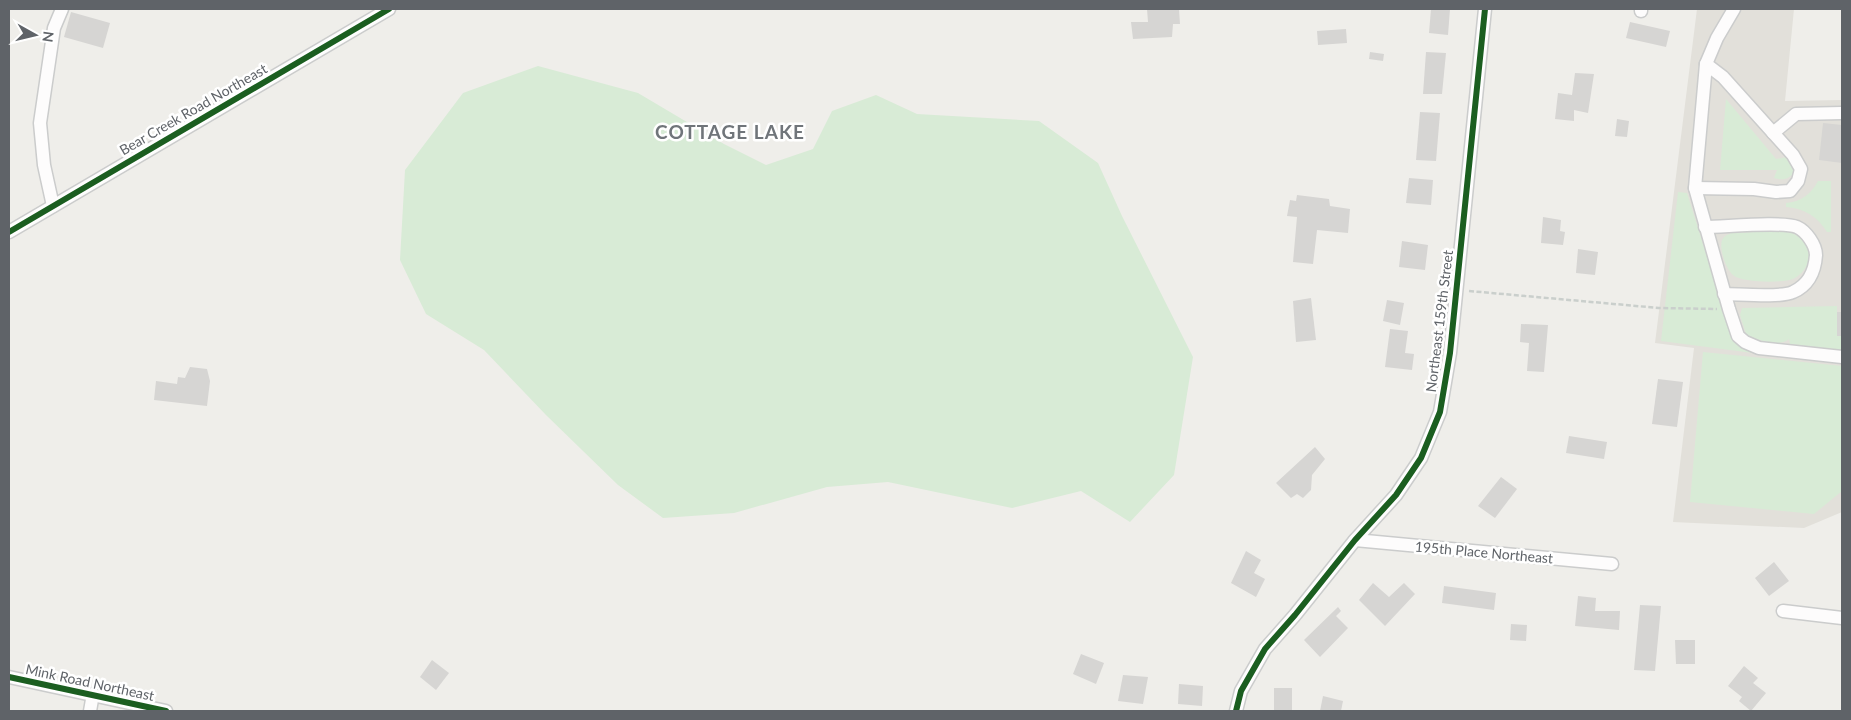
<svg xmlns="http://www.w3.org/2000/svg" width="1851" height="720" font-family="Lato,sans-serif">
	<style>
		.education { fill: #e2e0da }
		.green { fill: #d8ebd6 }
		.building { fill: #d6d5d3 }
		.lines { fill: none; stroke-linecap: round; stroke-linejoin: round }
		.minor-casing { stroke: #cbcccc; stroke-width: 15 }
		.path { stroke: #cacfcc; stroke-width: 2.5; stroke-dasharray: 5 2.5; stroke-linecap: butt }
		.minor { stroke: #fdfcfc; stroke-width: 12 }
		.cycleway-casing { stroke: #fff; stroke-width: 9 }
		.cycleway { stroke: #1b5e20; stroke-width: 6 }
		.labels { text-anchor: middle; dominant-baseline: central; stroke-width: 5; stroke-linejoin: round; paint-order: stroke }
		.street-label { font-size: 14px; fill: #5f6368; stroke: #fff }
		.district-label { font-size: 19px; font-weight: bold; letter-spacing: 1px; fill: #70757a; stroke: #fff }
	</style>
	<rect width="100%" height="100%" fill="#efeeea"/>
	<!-- education -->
	<path class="education" d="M 1697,9 L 1794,9 L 1785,101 L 1842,100 L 1842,512 L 1804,528 L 1673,522 L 1694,348 L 1655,343 Z"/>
	<!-- green -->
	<g class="green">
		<path d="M 538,66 L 638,93 L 724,144 L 766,165 L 813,149 L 832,111 L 876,95 L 917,114 L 1039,121 L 1098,163 L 1122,216 L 1193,357 L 1174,475 L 1130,522 L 1081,491 L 1012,508 L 888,482 L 827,487 L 734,513 L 663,518 L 618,485 L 546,415 L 484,350 L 426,314 L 400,260 L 405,170 L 463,93 Z"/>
		<path d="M 1726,99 L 1776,159 L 1787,157 L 1795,171 C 1790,179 1783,181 1774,178 L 1777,170 L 1720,170 Z"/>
		<path d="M 1818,181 L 1831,181 L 1831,232 L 1827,232 C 1818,217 1804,208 1786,207 L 1786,203 C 1801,202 1811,194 1818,181 Z"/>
		<path d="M 1678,192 L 1687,193 L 1727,320 L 1745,348 L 1753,353 L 1661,341 Z"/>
		<path d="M 1783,231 C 1800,233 1815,246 1807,265 C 1804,271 1799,276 1793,279 C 1783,283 1742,283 1733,275 C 1726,269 1719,249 1722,240 C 1724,236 1727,235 1731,233 Z"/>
		<path d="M 1837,306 L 1837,335 L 1842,336 L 1842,350 L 1790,344 L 1789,339 C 1779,348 1756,340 1746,334 L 1740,315 L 1742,308 Z"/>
		<path d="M 1703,352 L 1842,366 L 1842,491 L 1814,514 L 1690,502 Z"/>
	</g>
	<!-- building -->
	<g class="building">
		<path d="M 1147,9 L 1179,9 L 1180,24 L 1173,24 L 1172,37 L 1133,39 L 1131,22 L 1148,22 Z"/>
		<path d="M 1431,9 L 1450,9 L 1448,35 L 1429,33 Z"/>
		<path d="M 71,12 L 110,23 L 103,48 L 64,37 Z"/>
		<path d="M 1630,22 L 1670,31 L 1666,47 L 1626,38 Z"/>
		<path d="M 1346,29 L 1347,43 L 1318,45 L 1317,31 Z"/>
		<path d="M 1370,52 L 1384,54 L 1383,61 L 1369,59 Z"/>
		<path d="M 1426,52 L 1446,53 L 1442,94 L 1423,94 Z"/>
		<path d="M 1575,73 L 1594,74 L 1588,113 L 1574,110 L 1574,121 L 1555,119 L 1558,93 L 1572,95 Z"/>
		<path d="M 1420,112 L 1440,113 L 1436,161 L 1416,160 Z"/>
		<path d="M 1617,119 L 1629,121 L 1627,137 L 1615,136 Z"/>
		<path d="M 1823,123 L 1842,125 L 1842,163 L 1819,160 Z"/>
		<path d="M 1409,178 L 1433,180 L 1431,205 L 1406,203 Z"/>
		<path d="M 1297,195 L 1329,199 L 1330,206 L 1350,209 L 1348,233 L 1317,230 L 1313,264 L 1293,262 L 1297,217 L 1287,216 L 1290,200 L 1296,201 Z"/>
		<path d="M 1543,217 L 1561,220 L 1560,231 L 1565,232 L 1563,245 L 1541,243 Z"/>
		<path d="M 1402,241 L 1428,245 L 1425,270 L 1399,267 Z"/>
		<path d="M 1578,249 L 1598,252 L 1595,275 L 1576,273 Z"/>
		<path d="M 1311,298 L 1316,340 L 1296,342 L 1293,301 Z"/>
		<path d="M 1387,300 L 1404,303 L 1400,325 L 1383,321 Z"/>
		<rect x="1837" y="312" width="5" height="24"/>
		<path d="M 1521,324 L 1548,325 L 1544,372 L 1527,371 L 1529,343 L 1520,342 Z"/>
		<path d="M 1390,329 L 1408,331 L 1405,353 L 1414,354 L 1412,370 L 1385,367 Z"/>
		<path d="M 190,367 L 207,369 L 210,381 L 207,406 L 154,400 L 156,381 L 177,384 L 178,377 L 185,378 Z"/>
		<path d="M 1658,379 L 1683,382 L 1677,427 L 1652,424 Z"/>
		<path d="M 1569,436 L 1607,442 L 1604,459 L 1566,453 Z"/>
		<path d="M 1315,447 L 1325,459 L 1312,475 L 1311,490 L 1303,498 L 1297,494 L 1291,498 L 1276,483 Z"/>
		<path d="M 1501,477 L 1517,489 L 1495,518 L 1478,506 Z"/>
		<path d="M 1246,551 L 1261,560 L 1254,573 L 1265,579 L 1256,597 L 1231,583 Z"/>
		<path d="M 1774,562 L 1789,581 L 1769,596 L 1755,578 Z"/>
		<path d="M 1373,583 L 1389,597 L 1404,583 L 1415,594 L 1385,626 L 1359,600 Z"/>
		<path d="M 1444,586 L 1496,593 L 1494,610 L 1442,603 Z"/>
		<path d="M 1578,596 L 1596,598 L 1595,611 L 1620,611 L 1619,630 L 1575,626 Z"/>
		<path d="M 1640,605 L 1661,606 L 1655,671 L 1634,670 Z"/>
		<path d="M 1338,607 L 1341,611 L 1336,616 L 1348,628 L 1320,657 L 1304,640 Z"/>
		<path d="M 1511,624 L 1527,625 L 1526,641 L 1510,640 Z"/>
		<path d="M 1675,640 L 1695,640 L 1695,664 L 1676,664 Z"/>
		<path d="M 1081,654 L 1104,663 L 1096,684 L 1073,674 Z"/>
		<path d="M 432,660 L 449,673 L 436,690 L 420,677 Z"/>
		<path d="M 1744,666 L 1758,678 L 1753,683 L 1766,693 L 1751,711 L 1739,701 L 1742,697 L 1728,686 Z"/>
		<path d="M 1123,675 L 1148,677 L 1143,704 L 1118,701 Z"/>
		<path d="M 1179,684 L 1203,686 L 1202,706 L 1178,704 Z"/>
		<rect x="1274" y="688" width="18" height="23"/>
		<path d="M 1323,696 L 1343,701 L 1341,711 L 1320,711 Z"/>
	</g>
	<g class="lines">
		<!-- minor casing -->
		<g class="minor-casing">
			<g id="minor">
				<path d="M 1734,9 L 1717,38 L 1706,64 L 1695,188 L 1729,309 L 1738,336 L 1745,342 L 1759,348 L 1842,357"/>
				<path d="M 1641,11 L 1641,9"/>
				<path d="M 1773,133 L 1796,114 L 1842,113"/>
				<path d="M 1695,188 L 1754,189 L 1776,192 L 1790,191 L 1798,181 L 1801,169 L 1793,155 L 1723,77 L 1706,64"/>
				<path d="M 53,206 L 44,165 L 40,123 L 54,28 L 62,9"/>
				<path d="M 1705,227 C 1724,227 1782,221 1797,227 C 1806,231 1816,245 1816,255 C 1815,270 1809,285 1793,292 C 1781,298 1739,294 1724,294"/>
				<path d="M 9,232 L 389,9"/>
				<path d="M 1355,540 L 1612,564"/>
				<path d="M 1783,611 L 1842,618"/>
				<path d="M 9,677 L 166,711"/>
				<path d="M 90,711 L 93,694"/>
				<path d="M 1236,711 L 1241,691 L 1265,649 L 1295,615 L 1355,540 L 1396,495 L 1421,458 L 1440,412 L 1450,353 L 1485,9"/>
			</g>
		</g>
		<!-- path -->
		<path class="path" d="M 1469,291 L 1659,308 L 1717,309"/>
		<!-- minor -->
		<use href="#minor" class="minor"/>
		<!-- cycleway casing -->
		<g class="cycleway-casing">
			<g id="cycleway">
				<path d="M 9,232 L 389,9"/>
				<path d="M 9,677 L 166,711"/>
				<path d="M 1236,711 L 1241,691 L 1265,649 L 1295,615 L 1355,540 L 1396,495 L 1421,458 L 1440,412 L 1450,353 L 1485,9"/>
			</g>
		</g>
		<!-- cycleway -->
		<use href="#cycleway" class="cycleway"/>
	</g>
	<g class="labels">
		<!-- street labels -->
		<g class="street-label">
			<text transform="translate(193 109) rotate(-30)">Bear Creek Road Northeast</text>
			<text transform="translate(1439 321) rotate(-83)">Northeast 159th Street</text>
			<text transform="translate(1484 552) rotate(5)">195th Place Northeast</text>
			<text transform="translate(90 682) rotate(12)">Mink Road Northeast</text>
		</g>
		<!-- district labels -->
		<g class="district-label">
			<text x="730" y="131">COTTAGE LAKE</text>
		</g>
	</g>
	<!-- border -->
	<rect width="1851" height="720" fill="none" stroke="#5f6368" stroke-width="20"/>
	<!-- north arrow -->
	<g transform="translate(35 35) rotate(98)" stroke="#ffffff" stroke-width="4" paint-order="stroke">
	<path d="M0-4L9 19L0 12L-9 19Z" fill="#5f6368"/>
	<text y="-8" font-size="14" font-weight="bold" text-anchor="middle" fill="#5f6368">N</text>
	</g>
</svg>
